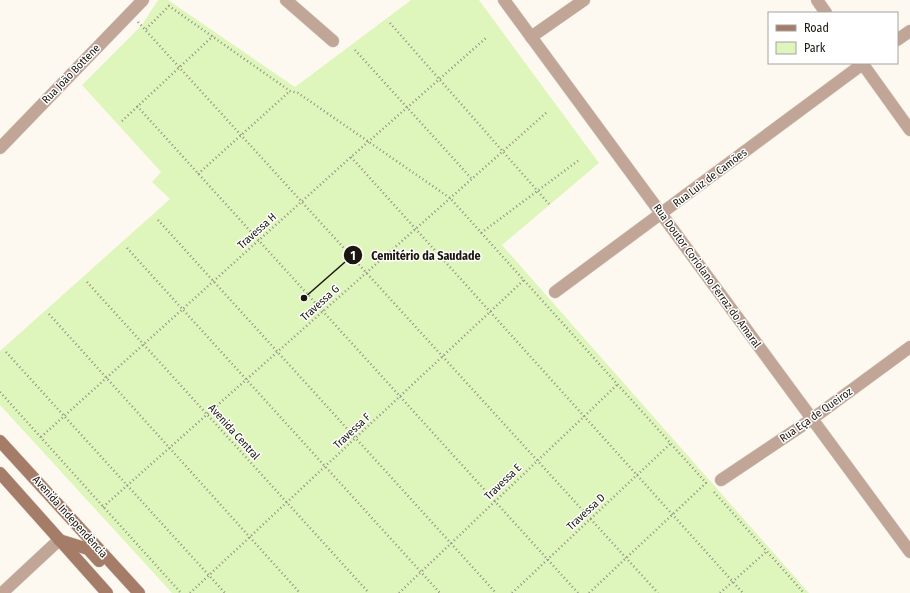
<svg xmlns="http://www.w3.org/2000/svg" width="910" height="593" font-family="'Fira Sans Condensed',sans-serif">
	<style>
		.green { fill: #def6bc }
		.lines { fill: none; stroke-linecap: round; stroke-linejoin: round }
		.street-casing { stroke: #dad5cc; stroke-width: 13 }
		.secondary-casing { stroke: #dad5cc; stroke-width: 13 }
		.path { stroke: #938e85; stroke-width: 2.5; stroke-dasharray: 1 3; stroke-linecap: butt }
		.street { stroke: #c1a597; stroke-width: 12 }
		.secondary { stroke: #a47c68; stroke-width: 12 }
		.labels { text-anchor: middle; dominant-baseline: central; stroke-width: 3; stroke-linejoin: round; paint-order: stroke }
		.street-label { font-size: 11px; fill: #1b160e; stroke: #fff }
		.leader { fill: none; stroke: #1b160e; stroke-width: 1.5 }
		.callout-dot { fill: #1b160e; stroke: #fff; stroke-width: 1.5 }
		.mark-label { font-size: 12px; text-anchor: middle; font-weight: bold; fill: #fff }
		.callout-label { font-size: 12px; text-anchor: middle; font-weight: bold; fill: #1b160e; stroke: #fff; stroke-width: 3; stroke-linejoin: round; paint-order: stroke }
	</style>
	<rect width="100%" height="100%" fill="#fef9f0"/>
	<!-- green -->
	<path class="green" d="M 158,0 L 168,0 L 295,87 L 411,0 L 479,0 L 599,163 L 502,245 L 809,593 L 172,593 L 0,405 L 0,351 L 170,199 L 152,182 L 161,172 L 82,85 L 142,25 Z"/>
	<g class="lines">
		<!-- street casing -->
		<g class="street-casing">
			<g id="street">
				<path d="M 286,0 L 333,41"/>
				<path d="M 504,0 L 910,552"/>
				<path d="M 817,0 L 826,13"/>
				<path d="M 531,37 L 584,0"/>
				<path d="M 897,40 L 910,31"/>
				<path d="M 862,63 L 910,130"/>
				<path d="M 0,148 L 143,0"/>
				<path d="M 555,292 L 864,63"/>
				<path d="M 721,480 L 812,419 L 910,347"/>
				<path d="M 2,593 L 59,540"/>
			</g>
		</g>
		<!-- secondary casing -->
		<g class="secondary-casing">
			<g id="secondary">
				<path d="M 0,441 L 139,593"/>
				<path d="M 0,473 L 107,593"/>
				<path d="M 59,540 L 88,549 L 99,561"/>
			</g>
		</g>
		<!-- path -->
		<g class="path">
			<path d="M 138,22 L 658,593"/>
			<path d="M 390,23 L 549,204"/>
			<path d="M 146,29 L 169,6 L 290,91 L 298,93 L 450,198 L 708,485"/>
			<path d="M 355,50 L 471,178"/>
			<path d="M 137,106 L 578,593"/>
			<path d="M 122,121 L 213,36"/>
			<path d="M 351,157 L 743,593"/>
			<path d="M 198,174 L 290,91"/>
			<path d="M 158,220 L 496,593"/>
			<path d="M 481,233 L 579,160"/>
			<path d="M 127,248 L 440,593"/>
			<path d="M 87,282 L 369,593"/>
			<path d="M 49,314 L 300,593"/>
			<path d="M 6,352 L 225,593"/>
			<path d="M 0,392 L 181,593"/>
			<path d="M 41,437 L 351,157 L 486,38"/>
			<path d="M 714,492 L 804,593"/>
			<path d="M 103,507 L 547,112"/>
			<path d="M 190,593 L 524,280"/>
			<path d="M 399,593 L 618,384"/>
			<path d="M 512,593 L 671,443"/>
			<path d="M 589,593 L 706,483"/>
			<path d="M 720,593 L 767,551"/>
		</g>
		<!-- street -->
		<use href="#street" class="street"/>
		<!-- secondary -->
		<use href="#secondary" class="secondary"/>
	</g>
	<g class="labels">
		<!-- street labels -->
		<g class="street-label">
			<text transform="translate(71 74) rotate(-46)">Rua João Bottene</text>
			<text transform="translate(710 178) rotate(-37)">Rua Luiz de Camões</text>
			<text transform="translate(257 231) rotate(-42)">Travessa H</text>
			<text transform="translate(707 276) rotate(54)">Rua Doutor Coriolano Ferraz do Amaral</text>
			<text transform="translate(320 303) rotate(-42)">Travessa G</text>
			<text transform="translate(816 415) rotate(-35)">Rua Eça de Queiroz</text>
			<text transform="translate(352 431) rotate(-43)">Travessa F</text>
			<text transform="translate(234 432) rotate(48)">Avenida Central</text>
			<text transform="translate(503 482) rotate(-44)">Travessa E</text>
			<text transform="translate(586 512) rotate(-43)">Travessa D</text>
			<text transform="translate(70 517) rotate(48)">Avenida Independência</text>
		</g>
	</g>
	<!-- callouts -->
	<path class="leader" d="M304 298L353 255"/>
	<g class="callout-dot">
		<circle cx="304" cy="298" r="4"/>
		<circle cx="353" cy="255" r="10"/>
	</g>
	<g class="mark-label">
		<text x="353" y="260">1</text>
	</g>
	<g class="callout-label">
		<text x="426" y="260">Cemitério da Saudade</text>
	</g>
	<!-- legend -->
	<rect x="768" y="12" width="130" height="52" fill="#ffffff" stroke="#a4a29f"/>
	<rect x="776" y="25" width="20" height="6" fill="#a47c68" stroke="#a4a29f"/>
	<text x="804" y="32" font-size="12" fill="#1b160e">Road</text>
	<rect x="776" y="42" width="20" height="12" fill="#def6bc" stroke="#a4a29f"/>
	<text x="804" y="52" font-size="12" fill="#1b160e">Park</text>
</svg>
